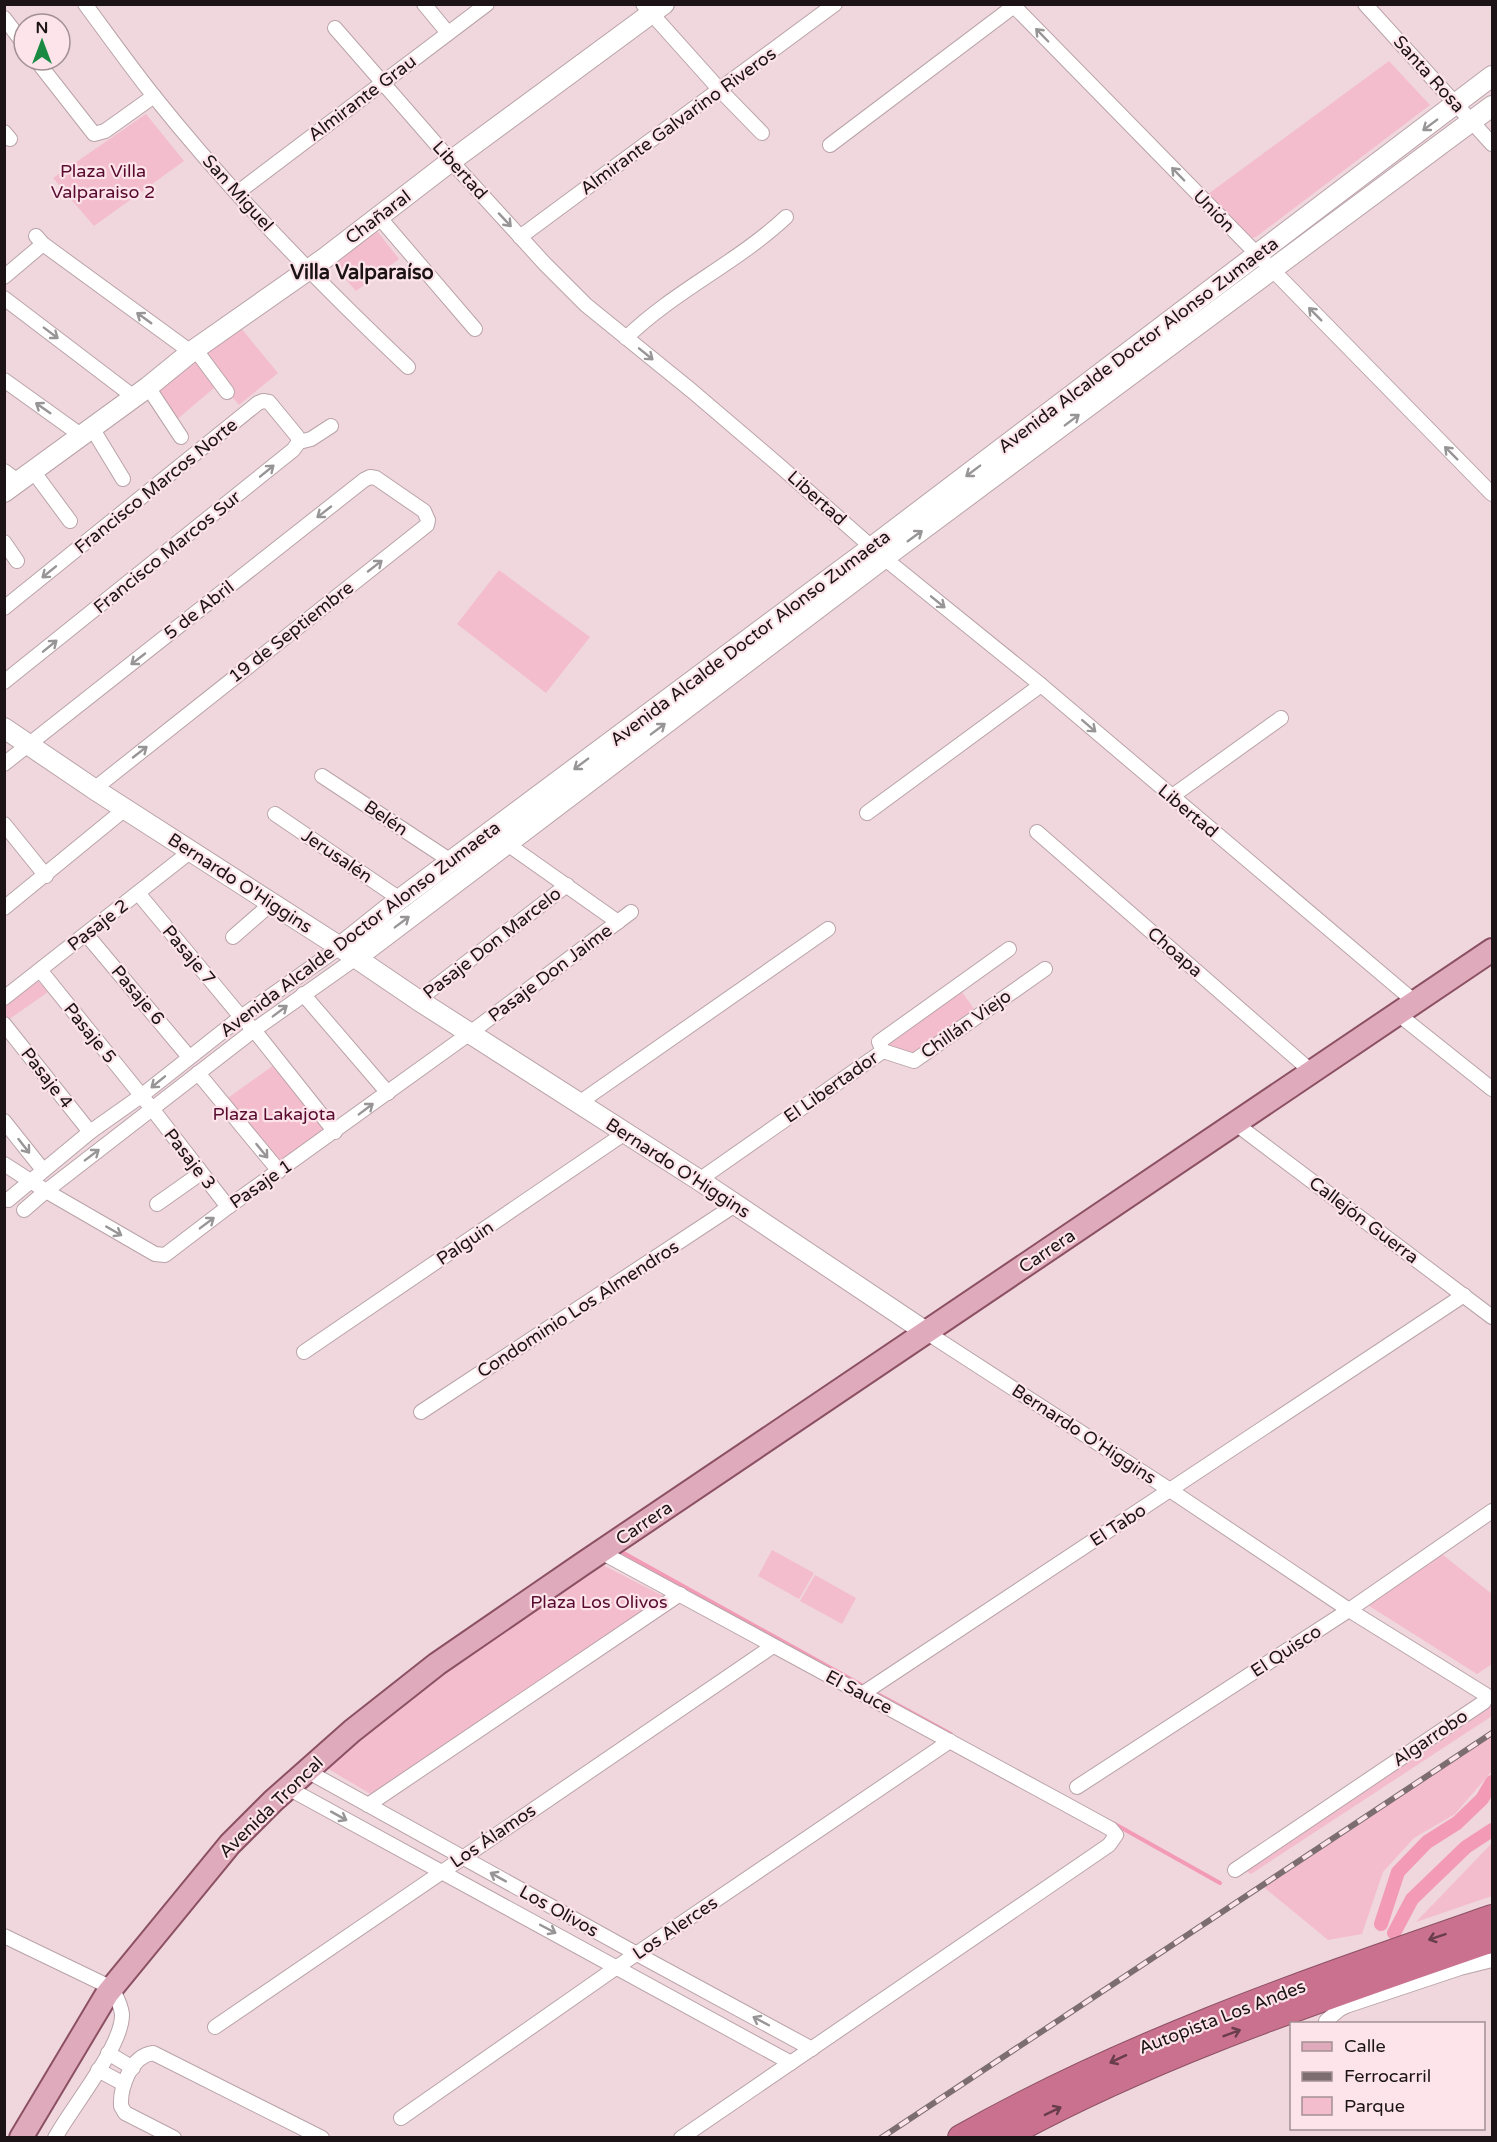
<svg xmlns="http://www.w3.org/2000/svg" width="1497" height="2142" font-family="'Varela Round',sans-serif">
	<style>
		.green { fill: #f4bdcd }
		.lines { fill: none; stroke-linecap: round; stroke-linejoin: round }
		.stream { stroke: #f39bb6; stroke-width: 4 }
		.canal { stroke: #f39bb6; stroke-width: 14 }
		.street-casing { stroke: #b9a3a9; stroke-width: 16 }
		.secondary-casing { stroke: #b9a3a9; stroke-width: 22 }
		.primary-casing { stroke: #8c5064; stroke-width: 26 }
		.highway-casing { stroke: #8c5064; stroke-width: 28 }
		.street { stroke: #fff; stroke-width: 14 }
		.secondary { stroke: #fff; stroke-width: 20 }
		.primary { stroke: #dfaabb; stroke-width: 22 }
		.highway { stroke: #c9718e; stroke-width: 26 }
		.rail-casing { stroke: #7c6d71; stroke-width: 6 }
		.rail { stroke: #fce4ea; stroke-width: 4; stroke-dasharray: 11; stroke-linecap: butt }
		.oneway { stroke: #989596 }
		.oneway2 { stroke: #693d4b }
		.labels { text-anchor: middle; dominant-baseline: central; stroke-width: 4.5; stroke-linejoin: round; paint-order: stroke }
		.street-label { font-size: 18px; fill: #1b1315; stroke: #fce4ea }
		.park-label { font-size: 18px; fill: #580b2e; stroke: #fce4ea }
		.neighbourhood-label { font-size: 20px; font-weight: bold; fill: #1b1315; stroke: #fce4ea }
	</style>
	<rect width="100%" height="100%" fill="#efd7dd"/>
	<!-- green -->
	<g class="green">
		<path d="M 1389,61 L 1430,105 L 1256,237 L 1252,238 L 1248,236 L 1208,194 Z"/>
		<path d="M 146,114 L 184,161 L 94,226 L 53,178 Z"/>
		<path d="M 377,231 L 399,259 L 356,291 L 333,265 Z"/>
		<path d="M 240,327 L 278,373 L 239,405 L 220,383 L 175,421 L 155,389 Z"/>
		<path d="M 499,570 L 590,637 L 546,693 L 457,624 Z"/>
		<path d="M 34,977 L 48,992 L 8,1020 L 5,1016 L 4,1001 Z"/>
		<path d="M 960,989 L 976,1012 L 914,1057 L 889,1050 L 884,1042 Z"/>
		<path d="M 274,1065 L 327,1133 L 278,1167 L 225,1100 Z"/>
		<path d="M 772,1550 L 814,1573 L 799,1599 L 758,1576 Z"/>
		<path d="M 1438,1551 L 1492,1594 L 1492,1664 L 1477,1674 L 1366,1604 Z"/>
		<path d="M 597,1562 L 667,1598 L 374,1796 L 325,1767 L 453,1663 Z"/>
		<path d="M 815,1575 L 856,1598 L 842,1624 L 800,1601 Z"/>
		<path d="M 1492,1700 L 1492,1716 L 1251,1874 L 1244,1870 Z"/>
		<path d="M 1492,1733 L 1492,1771 L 1455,1814 L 1414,1838 L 1383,1872 L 1362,1934 L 1328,1940 L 1260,1884 Z"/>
		<path d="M 1492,1843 L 1492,1896 L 1416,1922 Z"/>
	</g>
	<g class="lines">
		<!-- stream -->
		<g class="stream">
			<path d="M 620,1551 L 865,1687"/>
			<path d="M 874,1692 L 951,1734"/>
			<path d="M 1113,1823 L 1220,1883"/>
		</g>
		<!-- canal -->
		<g class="canal">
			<path d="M 1381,1924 L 1398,1872 L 1427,1842 L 1457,1823 L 1482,1799 L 1492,1782"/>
			<path d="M 1394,1933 L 1412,1899 L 1466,1847 L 1492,1830"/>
		</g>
		<!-- street casing -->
		<g class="street-casing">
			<g id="street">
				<path d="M 85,4 C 108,35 130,66 153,95 C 231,193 318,282 408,367"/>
				<path d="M 424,4 L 448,33"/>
				<path d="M 643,4 L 720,90 L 762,133"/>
				<path d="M 1012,4 L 1492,494"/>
				<path d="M 1365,4 L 1492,144"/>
				<path d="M 4,18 L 24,44"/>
				<path d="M 335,28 L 451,161 L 545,264 L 586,305 L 692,391 L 781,467 L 884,558 L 1041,685 L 1415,1002"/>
				<path d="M 36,60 L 94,134 L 105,131 L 154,96"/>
				<path d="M 4,132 L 10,139"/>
				<path d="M 830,145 L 1014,6"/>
				<path d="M 237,193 L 487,4"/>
				<path d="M 379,217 L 475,329"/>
				<path d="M 36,236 L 43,244 L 191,352"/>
				<path d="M 520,237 L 835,4"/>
				<path d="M 4,277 L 43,244"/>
				<path d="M 4,298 L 134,397"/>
				<path d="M 626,338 C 674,291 737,263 786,217"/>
				<path d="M 195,349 L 227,392"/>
				<path d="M 4,380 L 82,436"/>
				<path d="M 148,387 L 181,437"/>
				<path d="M 92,428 L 123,479"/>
				<path d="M 4,471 L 19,482"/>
				<path d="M 33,471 L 70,521"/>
				<path d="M 4,542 L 17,561"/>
				<path d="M 4,608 L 258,403 L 263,401 L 269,402 L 297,436 L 299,442"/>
				<path d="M 4,682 L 293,450 L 299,442 L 311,439 L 331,426"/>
				<path d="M 4,764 L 364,480 L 370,477 L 376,478 L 424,511 L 428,520 L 427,525 L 94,789"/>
				<path d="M 322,776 L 451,861"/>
				<path d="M 1171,797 L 1281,718"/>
				<path d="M 867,813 L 1041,685"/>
				<path d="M 275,814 L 400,899"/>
				<path d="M 4,824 L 46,876"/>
				<path d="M 1037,832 L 1312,1072"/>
				<path d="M 506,843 L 618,922"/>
				<path d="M 138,893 L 241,1017 L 254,1030 L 335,1132"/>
				<path d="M 4,908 L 125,809"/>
				<path d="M 86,934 L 189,1057"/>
				<path d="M 233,937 L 272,903"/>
				<path d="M 40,970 L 153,1110 L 228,1207"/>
				<path d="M 303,994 L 388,1093"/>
				<path d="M 4,998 L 191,851"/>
				<path d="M 418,1000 L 567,885"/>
				<path d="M 1398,1014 L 1492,1089"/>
				<path d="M 4,1024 L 90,1132"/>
				<path d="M 883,1051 L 914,1061 L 1045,969"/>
				<path d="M 198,1073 L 279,1171"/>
				<path d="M 579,1103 L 828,929"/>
				<path d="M 4,1121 L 43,1170"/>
				<path d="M 1236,1124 L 1492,1317"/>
				<path d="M 4,1164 L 46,1191 L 155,1254 L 165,1255 L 228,1207 L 470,1033 L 631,912"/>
				<path d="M 699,1180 L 883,1051 L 879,1042 L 1009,949"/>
				<path d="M 8,1200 L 90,1132 L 141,1096 L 241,1017 L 340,947"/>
				<path d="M 157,1204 L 201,1173"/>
				<path d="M 24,1210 L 46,1191 L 254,1030 L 356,958"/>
				<path d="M 926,1332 L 1170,1490 L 1349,1610 L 1486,1695 L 1484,1702 L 1235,1870"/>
				<path d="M 304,1352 L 625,1133"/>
				<path d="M 421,1412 L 735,1205"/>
				<path d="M 601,1552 L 1058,1800 L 1111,1829 L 1116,1835 L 1109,1845 L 681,2138"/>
				<path d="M 862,1694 L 1464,1295"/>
				<path d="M 307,1771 L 637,1954 L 812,2049"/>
				<path d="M 1077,1787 L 1349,1610 L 1492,1511"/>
				<path d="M 288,1788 L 791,2063"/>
				<path d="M 368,1805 L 680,1594"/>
				<path d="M 4,1936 L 112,1988 C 116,1996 121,2005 122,2014 C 123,2046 71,2108 55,2138"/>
				<path d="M 1326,2021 L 1340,2009 L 1346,2006 L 1460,1968 L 1492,1960"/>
				<path d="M 215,2027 L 773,1646"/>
				<path d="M 108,2053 L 133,2068"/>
				<path d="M 98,2070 L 124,2084"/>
				<path d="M 401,2118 L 617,1967 L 950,1741"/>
				<path d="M 174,2138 L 125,2113 L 121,2106 C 120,2087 131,2056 153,2053 L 322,2138"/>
			</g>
		</g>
		<!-- secondary casing -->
		<g class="secondary-casing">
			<g id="secondary">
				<path d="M 4,492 L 148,387 L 191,352 L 325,258 L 451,161 L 664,4"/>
				<path d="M 4,728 L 94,789 L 340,947 L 418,1000 L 699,1180 L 926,1332"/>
				<path d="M 340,947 L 400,899 L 872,547 L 1492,76"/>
				<path d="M 356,958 L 884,558 L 1492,106"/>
			</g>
		</g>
		<!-- primary casing -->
		<g class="primary-casing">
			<path id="primary" d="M 21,2138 L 107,1994 L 230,1844 L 273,1801 L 352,1731 L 437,1664 L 581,1565 L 1492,950"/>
		</g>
		<!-- highway casing -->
		<g class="highway-casing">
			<g id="highway">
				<path d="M 961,2138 C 1128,2043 1311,1981 1492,1918"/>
				<path d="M 1001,2138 C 1156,2052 1326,1997 1492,1939"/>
			</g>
		</g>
		<!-- street -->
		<use href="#street" class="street"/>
		<!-- secondary -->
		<use href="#secondary" class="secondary"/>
		<!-- primary -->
		<use href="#primary" class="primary"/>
		<!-- highway -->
		<use href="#highway" class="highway"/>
		<!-- rail casing -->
		<g class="rail-casing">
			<path id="rail" d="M 881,2138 L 1492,1733"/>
		</g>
		<!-- rail -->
		<use href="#rail" class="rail"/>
	</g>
	<!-- one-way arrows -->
	<defs><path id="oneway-shaft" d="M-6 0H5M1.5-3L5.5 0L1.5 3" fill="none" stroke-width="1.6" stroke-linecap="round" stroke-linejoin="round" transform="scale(1.5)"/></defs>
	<g class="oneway">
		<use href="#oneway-shaft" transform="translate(1042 35) rotate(-134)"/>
		<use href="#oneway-shaft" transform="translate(1430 125) rotate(143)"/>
		<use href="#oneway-shaft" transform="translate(1178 174) rotate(-134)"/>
		<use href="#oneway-shaft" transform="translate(505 220) rotate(47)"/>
		<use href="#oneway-shaft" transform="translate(1315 314) rotate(-135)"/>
		<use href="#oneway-shaft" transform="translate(144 318) rotate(-144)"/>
		<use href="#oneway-shaft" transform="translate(51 333) rotate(37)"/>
		<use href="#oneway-shaft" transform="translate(646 354) rotate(39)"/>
		<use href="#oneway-shaft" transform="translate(43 408) rotate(-145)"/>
		<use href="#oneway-shaft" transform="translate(1072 420) rotate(-37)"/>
		<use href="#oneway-shaft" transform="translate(1451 453) rotate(-135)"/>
		<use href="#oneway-shaft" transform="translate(267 471) rotate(-39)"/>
		<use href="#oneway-shaft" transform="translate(973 471) rotate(143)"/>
		<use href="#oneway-shaft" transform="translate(324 512) rotate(142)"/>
		<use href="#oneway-shaft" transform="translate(915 536) rotate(-36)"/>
		<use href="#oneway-shaft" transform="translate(375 566) rotate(-38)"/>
		<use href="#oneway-shaft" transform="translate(49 572) rotate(141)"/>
		<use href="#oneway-shaft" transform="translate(938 602) rotate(39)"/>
		<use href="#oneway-shaft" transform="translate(50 646) rotate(-39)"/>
		<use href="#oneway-shaft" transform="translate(138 659) rotate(142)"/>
		<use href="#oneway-shaft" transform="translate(1089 726) rotate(41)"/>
		<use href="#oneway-shaft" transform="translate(658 729) rotate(-37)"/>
		<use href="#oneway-shaft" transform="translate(140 752) rotate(-38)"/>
		<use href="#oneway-shaft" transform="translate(581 764) rotate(143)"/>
		<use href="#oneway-shaft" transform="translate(402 922) rotate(-37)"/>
		<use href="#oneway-shaft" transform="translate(280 1011) rotate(-37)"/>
		<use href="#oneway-shaft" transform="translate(158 1082) rotate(141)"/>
		<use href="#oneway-shaft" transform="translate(366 1109) rotate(-37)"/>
		<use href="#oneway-shaft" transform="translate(24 1146) rotate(52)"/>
		<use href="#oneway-shaft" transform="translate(262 1151) rotate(51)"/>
		<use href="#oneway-shaft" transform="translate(92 1155) rotate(-37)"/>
		<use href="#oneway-shaft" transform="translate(207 1223) rotate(-37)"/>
		<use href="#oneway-shaft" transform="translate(114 1231) rotate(30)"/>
		<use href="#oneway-shaft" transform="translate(339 1816) rotate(29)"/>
		<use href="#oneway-shaft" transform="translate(498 1877) rotate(-151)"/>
		<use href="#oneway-shaft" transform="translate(548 1929) rotate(28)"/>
		<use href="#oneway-shaft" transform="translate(761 2021) rotate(-152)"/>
	</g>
	<g class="oneway2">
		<use href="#oneway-shaft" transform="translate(1437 1937) rotate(161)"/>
		<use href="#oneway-shaft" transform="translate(1232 2033) rotate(-21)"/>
		<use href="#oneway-shaft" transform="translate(1118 2059) rotate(155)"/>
		<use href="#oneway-shaft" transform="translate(1053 2111) rotate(-26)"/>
	</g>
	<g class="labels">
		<!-- street labels -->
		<g class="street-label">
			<text transform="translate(1429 74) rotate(48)">Santa Rosa</text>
			<text transform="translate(362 98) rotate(-37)">Almirante Grau</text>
			<text transform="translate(678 121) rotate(-36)">Almirante Galvarino Riveros</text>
			<text transform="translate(460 170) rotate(48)">Libertad</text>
			<text transform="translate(238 193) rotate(48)">San Miguel</text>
			<text transform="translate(1214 211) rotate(46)">Unión</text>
			<text transform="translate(378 217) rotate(-37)">Chañaral</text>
			<text transform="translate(1138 345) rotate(-37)">Avenida Alcalde Doctor Alonso Zumaeta</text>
			<text transform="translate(156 486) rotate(-39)">Francisco Marcos Norte</text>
			<text transform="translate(817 498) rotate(42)">Libertad</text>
			<text transform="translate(167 552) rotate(-39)">Francisco Marcos Sur</text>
			<text transform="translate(199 610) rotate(-38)">5 de Abril</text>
			<text transform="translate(291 632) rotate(-38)">19 de Septiembre</text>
			<text transform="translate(750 638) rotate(-37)">Avenida Alcalde Doctor Alonso Zumaeta</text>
			<text transform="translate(1188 811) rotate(40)">Libertad</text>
			<text transform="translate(386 818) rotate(34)">Belén</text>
			<text transform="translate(337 856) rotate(34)">Jerusalén</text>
			<text transform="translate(240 883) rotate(33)">Bernardo O'Higgins</text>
			<text transform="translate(98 925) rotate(-38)">Pasaje 2</text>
			<text transform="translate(360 929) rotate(-37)">Avenida Alcalde Doctor Alonso Zumaeta</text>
			<text transform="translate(492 943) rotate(-38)">Pasaje Don Marcelo</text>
			<text transform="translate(1175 952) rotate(41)">Choapa</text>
			<text transform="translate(189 955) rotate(50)">Pasaje 7</text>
			<text transform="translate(550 973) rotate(-37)">Pasaje Don Jaime</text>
			<text transform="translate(138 995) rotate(50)">Pasaje 6</text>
			<text transform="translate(966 1024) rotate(-35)">Chillán Viejo</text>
			<text transform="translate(90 1033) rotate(51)">Pasaje 5</text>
			<text transform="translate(47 1078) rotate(52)">Pasaje 4</text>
			<text transform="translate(831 1087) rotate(-35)">El Libertador</text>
			<text transform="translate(190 1159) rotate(52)">Pasaje 3</text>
			<text transform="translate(678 1168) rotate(33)">Bernardo O'Higgins</text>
			<text transform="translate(261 1184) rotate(-35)">Pasaje 1</text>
			<text transform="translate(1364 1220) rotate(37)">Callejón Guerra</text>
			<text transform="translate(465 1243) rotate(-34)">Palguin</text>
			<text transform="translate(1047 1251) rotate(-34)">Carrera</text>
			<text transform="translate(578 1309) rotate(-33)">Condominio Los Almendros</text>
			<text transform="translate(1084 1434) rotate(33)">Bernardo O'Higgins</text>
			<text transform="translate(644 1523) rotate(-34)">Carrera</text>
			<text transform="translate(1118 1525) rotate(-33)">El Tabo</text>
			<text transform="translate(1286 1651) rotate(-33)">El Quisco</text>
			<text transform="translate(859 1692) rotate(28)">El Sauce</text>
			<text transform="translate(1430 1738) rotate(-34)">Algarrobo</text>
			<text transform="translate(271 1807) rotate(-44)">Avenida Troncal</text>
			<text transform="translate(493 1836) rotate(-34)">Los Álamos</text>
			<text transform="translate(559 1911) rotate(29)">Los Olivos</text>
			<text transform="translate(675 1928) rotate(-34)">Los Alerces</text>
			<text transform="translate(1222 2017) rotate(-21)">Autopista Los Andes</text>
		</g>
		<!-- park labels -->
		<g class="park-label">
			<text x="103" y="171">Plaza Villa<tspan x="103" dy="21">Valparaiso 2</tspan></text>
			<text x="274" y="1114">Plaza Lakajota</text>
			<text x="599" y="1602">Plaza Los Olivos</text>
		</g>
		<!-- neighbourhood labels -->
		<g class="neighbourhood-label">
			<text x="362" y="273">Villa Valparaíso</text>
		</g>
	</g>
	<!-- border -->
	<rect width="1497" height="2142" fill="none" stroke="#1b1315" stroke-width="12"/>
	<!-- legend -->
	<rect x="1290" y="2022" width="195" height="108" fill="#fce4ea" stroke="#a29095" stroke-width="1.5"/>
	<rect x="1302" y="2042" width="30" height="9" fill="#dfaabb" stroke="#a29095" stroke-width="1.5"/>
	<text x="1344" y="2052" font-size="18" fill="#1b1315">Calle</text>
	<rect x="1302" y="2072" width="30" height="9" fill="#7c6d71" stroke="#a29095" stroke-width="1.5"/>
	<text x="1344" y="2082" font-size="18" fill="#1b1315">Ferrocarril</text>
	<rect x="1302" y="2097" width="30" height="18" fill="#f4bdcd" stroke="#a29095" stroke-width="1.5"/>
	<text x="1344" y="2112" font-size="18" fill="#1b1315">Parque</text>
	<!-- north arrow -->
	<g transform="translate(42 42)"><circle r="28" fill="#fce4ea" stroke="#a29095" stroke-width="1.5"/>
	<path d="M0-4.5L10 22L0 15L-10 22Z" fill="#1a8a42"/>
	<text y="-9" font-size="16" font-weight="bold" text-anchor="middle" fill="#1b1315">N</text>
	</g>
</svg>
